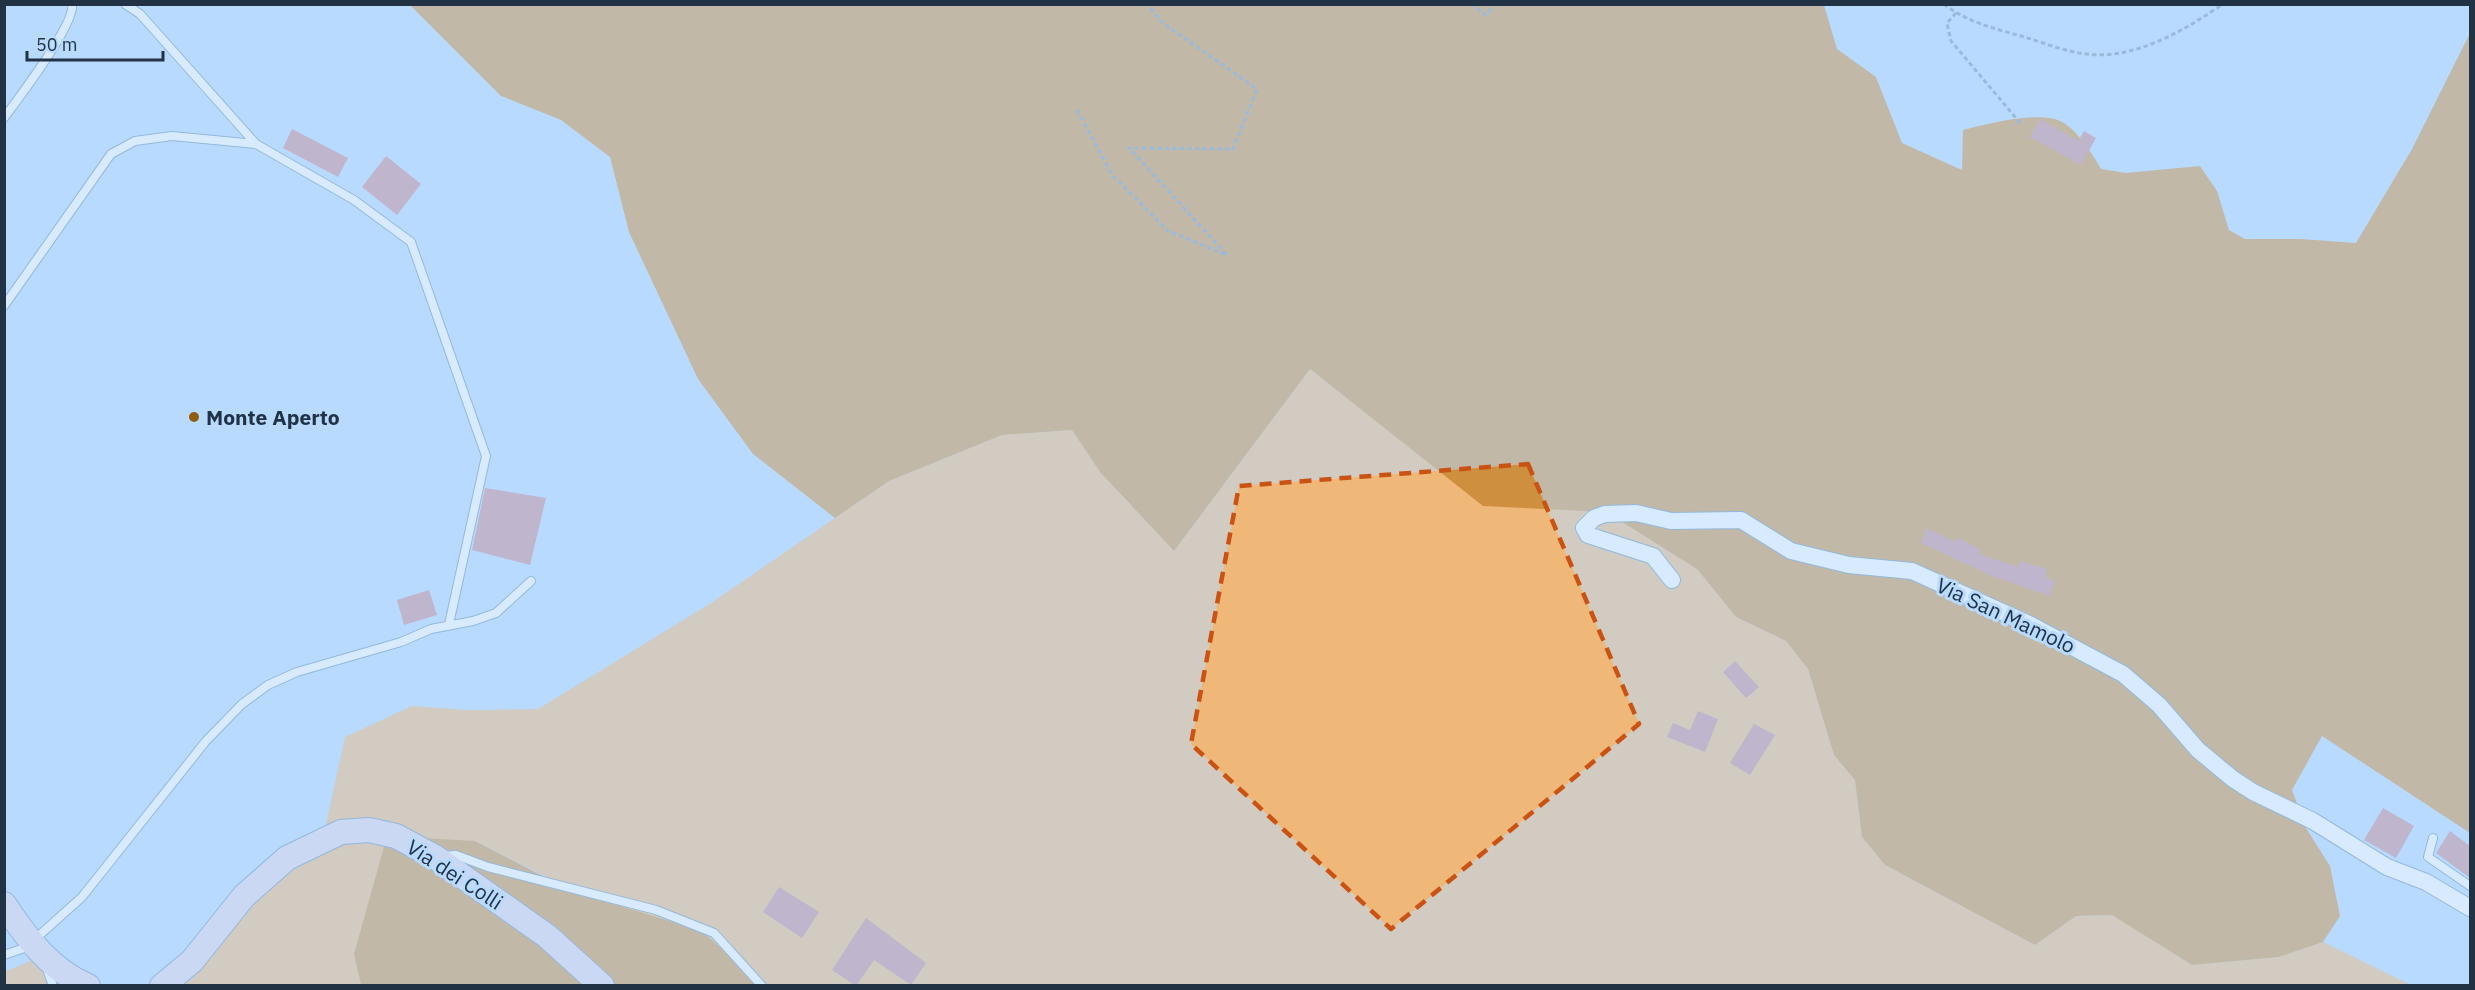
<svg xmlns="http://www.w3.org/2000/svg" width="2475" height="990" font-family="'IBM Plex Sans',sans-serif">
	<style>
		.green { fill: #efb878 }
		.forest { fill: #ce8f3f }
		.building { fill: #c88992 }
		.lines { fill: none; stroke-linecap: round; stroke-linejoin: round }
		.service-casing { stroke: #668eb8; stroke-width: 10 }
		.minor-casing { stroke: #668eb8; stroke-width: 18 }
		.secondary-casing { stroke: #668eb8; stroke-width: 26 }
		.path { stroke: #7893b0; stroke-width: 3; stroke-dasharray: 4.5 3; stroke-linecap: butt }
		.service { stroke: #fff; stroke-width: 8 }
		.minor { stroke: #fff; stroke-width: 16 }
		.secondary { stroke: #e1d6e9; stroke-width: 24 }
		.marked { fill: none; stroke: #ca5314; stroke-width: 4.5; stroke-dasharray: 12 8; stroke-linejoin: round }
		.poi-dot { fill: #905c0d; stroke: #b8dafe; stroke-width: 2 }
		.labels { text-anchor: middle; dominant-baseline: central; stroke-width: 6; stroke-linejoin: round; paint-order: stroke }
		.poi-label { font-size: 21px; font-weight: bold; fill: #213244; stroke: #b8dafe; text-anchor: start }
		.street-label { font-size: 21px; fill: #213244; stroke: #b8dafe }
	</style>
	<rect width="100%" height="100%" fill="#b8dafe"/>
	<!-- green -->
	<g class="green">
		<path d="M 1310,369 L 1348,399 L 1606,512 L 1697,569 L 1736,617 L 1786,641 L 1808,669 L 1834,755 L 1855,780 L 1862,837 L 1885,865 L 2035,945 L 2076,916 L 2113,915 L 2192,965 L 2279,957 L 2323,942 L 2411,985 L 761,985 L 475,841 L 355,954 L 361,985 L 178,986 L 193,978 L 221,944 L 264,884 L 320,852 L 345,737 L 412,706 L 467,710 L 538,709 L 711,603 L 889,481 L 1002,435 L 1072,430 L 1100,472 L 1174,551 Z"/>
		<path d="M 47,954 L 94,985 L 5,985 L 4,972 Z"/>
	</g>
	<!-- forest -->
	<g class="forest">
		<path d="M 410,5 L 1824,5 L 1837,49 L 1876,77 L 1902,143 L 1962,170 L 1963,130 C 1989,124 2028,113 2055,119 C 2074,124 2092,153 2101,169 L 2126,173 L 2200,166 L 2217,191 L 2229,230 L 2245,239 L 2301,239 L 2356,243 L 2412,149 L 2470,33 L 2470,833 L 2322,736 L 2292,790 L 2306,828 L 2330,866 L 2340,916 L 2323,942 L 2279,957 L 2192,965 L 2112,915 L 2076,916 L 2035,945 L 1885,865 L 1862,837 L 1855,780 L 1834,755 L 1808,669 L 1786,641 L 1736,617 L 1697,569 L 1606,512 L 1483,506 L 1310,369 L 1174,551 L 1100,472 L 1072,430 L 1002,435 L 889,481 L 835,518 L 753,454 L 698,379 L 629,232 L 610,157 L 561,120 L 501,96 Z"/>
		<path d="M 387,836 L 475,841 L 572,891 L 702,931 L 761,985 L 361,985 L 354,954 Z"/>
	</g>
	<!-- building -->
	<g class="building">
		<path d="M 2040,119 L 2078,141 L 2084,131 L 2096,138 L 2081,165 L 2030,137 Z"/>
		<path d="M 292,129 L 348,158 L 338,177 L 283,148 Z"/>
		<path d="M 386,156 L 421,184 L 397,215 L 362,187 Z"/>
		<path d="M 485,488 L 546,498 L 530,565 L 472,550 Z"/>
		<path d="M 1926,528 L 1955,542 L 1957,538 L 1964,541 L 1981,550 L 1979,554 L 2019,567 L 2020,561 L 2047,569 L 2045,576 L 2055,582 L 2050,596 L 1992,576 L 1921,543 Z"/>
		<path d="M 429,590 L 437,615 L 404,625 L 397,600 Z"/>
		<path d="M 1735,661 L 1759,687 L 1746,698 L 1723,672 Z"/>
		<path d="M 1698,711 L 1718,719 L 1705,752 L 1667,737 L 1673,723 L 1690,730 Z"/>
		<path d="M 1754,724 L 1775,735 L 1750,775 L 1730,763 Z"/>
		<path d="M 2383,808 L 2414,826 L 2396,858 L 2364,840 Z"/>
		<path d="M 2450,831 L 2470,846 L 2470,878 L 2436,853 Z"/>
		<path d="M 779,887 L 819,912 L 802,938 L 763,912 Z"/>
		<path d="M 866,918 L 926,963 L 911,985 L 874,960 L 856,986 L 832,970 Z"/>
	</g>
	<g class="lines">
		<!-- service casing -->
		<g class="service-casing">
			<g id="service">
				<path d="M 125,4 L 140,14 L 256,144"/>
				<path d="M 4,118 C 18,99 76,23 72,4"/>
				<path d="M 4,306 L 111,154 L 135,141 L 172,136 L 256,144 L 354,200 L 411,242 L 486,456 L 449,624"/>
				<path d="M 2433,838 L 2428,857 L 2470,886"/>
				<path d="M 444,856 L 456,855 L 488,867 L 656,910 L 714,933 L 762,986"/>
				<path d="M 34,940 L 82,897 L 206,741 L 242,704 L 268,685 L 297,672 L 401,642 L 431,629 L 473,621 L 496,613 L 531,581"/>
				<path d="M 4,955 L 30,946"/>
				<path d="M 46,966 L 53,986"/>
			</g>
		</g>
		<!-- minor casing -->
		<g class="minor-casing">
			<path id="minor" d="M 1672,580 L 1653,556 L 1588,535 L 1584,528 L 1594,518 L 1605,514 L 1636,513 L 1671,521 L 1741,520 L 1791,551 L 1849,565 L 1912,571 L 2031,625 L 2123,674 L 2159,705 L 2198,750 L 2233,779 L 2253,792 L 2313,821 L 2387,867 L 2426,882 L 2470,908"/>
		</g>
		<!-- secondary casing -->
		<g class="secondary-casing">
			<g id="secondary">
				<path d="M 4,904 C 26,937 50,970 88,986"/>
				<path d="M 162,986 L 192,961 L 244,896 L 287,858 L 341,832 L 369,830 L 396,836 L 435,857 L 547,936 L 602,986"/>
			</g>
		</g>
		<!-- path -->
		<g class="path">
			<path d="M 1471,4 L 1486,15 L 1495,4"/>
			<path d="M 1944,4 C 1965,21 1995,29 2021,36 C 2042,42 2065,52 2087,54 C 2135,60 2185,30 2223,4"/>
			<path d="M 1956,13 L 1947,23 L 1951,41 L 2021,124"/>
			<path d="M 1077,110 L 1113,176 L 1168,231 L 1227,255 L 1129,148 L 1233,149 L 1257,89 L 1163,23 L 1147,4"/>
		</g>
		<!-- service -->
		<use href="#service" class="service"/>
		<!-- minor -->
		<use href="#minor" class="minor"/>
		<!-- secondary -->
		<use href="#secondary" class="secondary"/>
	</g>
	<!-- marked area -->
	<path d="M0 0H2475V990H0ZM 1528,464 L 1639,724 L 1391,929 L 1191,744 L 1239,486 Z" fill="#b8dafe" fill-opacity=".55" fill-rule="evenodd"/>
	<path class="marked" d="M 1528,464 L 1639,724 L 1391,929 L 1191,744 L 1239,486 Z"/>
	<!-- markers -->
	<circle class="poi-dot" cx="194" cy="417" r="6"/>
	<g class="labels">
		<!-- poi labels -->
		<g class="poi-label">
			<text x="206" y="417">Monte Aperto</text>
		</g>
		<!-- street labels -->
		<g class="street-label">
			<text transform="translate(2006 615) rotate(25)">Via San Mamolo</text>
			<text transform="translate(455 874) rotate(33)">Via dei Colli</text>
		</g>
	</g>
	<!-- border -->
	<rect width="2475" height="990" fill="none" stroke="#213244" stroke-width="12"/>
	<!-- scale -->
	<path d="M27 51v9h136v-9" fill="none" stroke="#213244" stroke-width="3"/>
	<text x="36" y="51" font-size="18" fill="#213244" stroke="#b8dafe" stroke-width="4.5" paint-order="stroke">50 m</text>
</svg>
